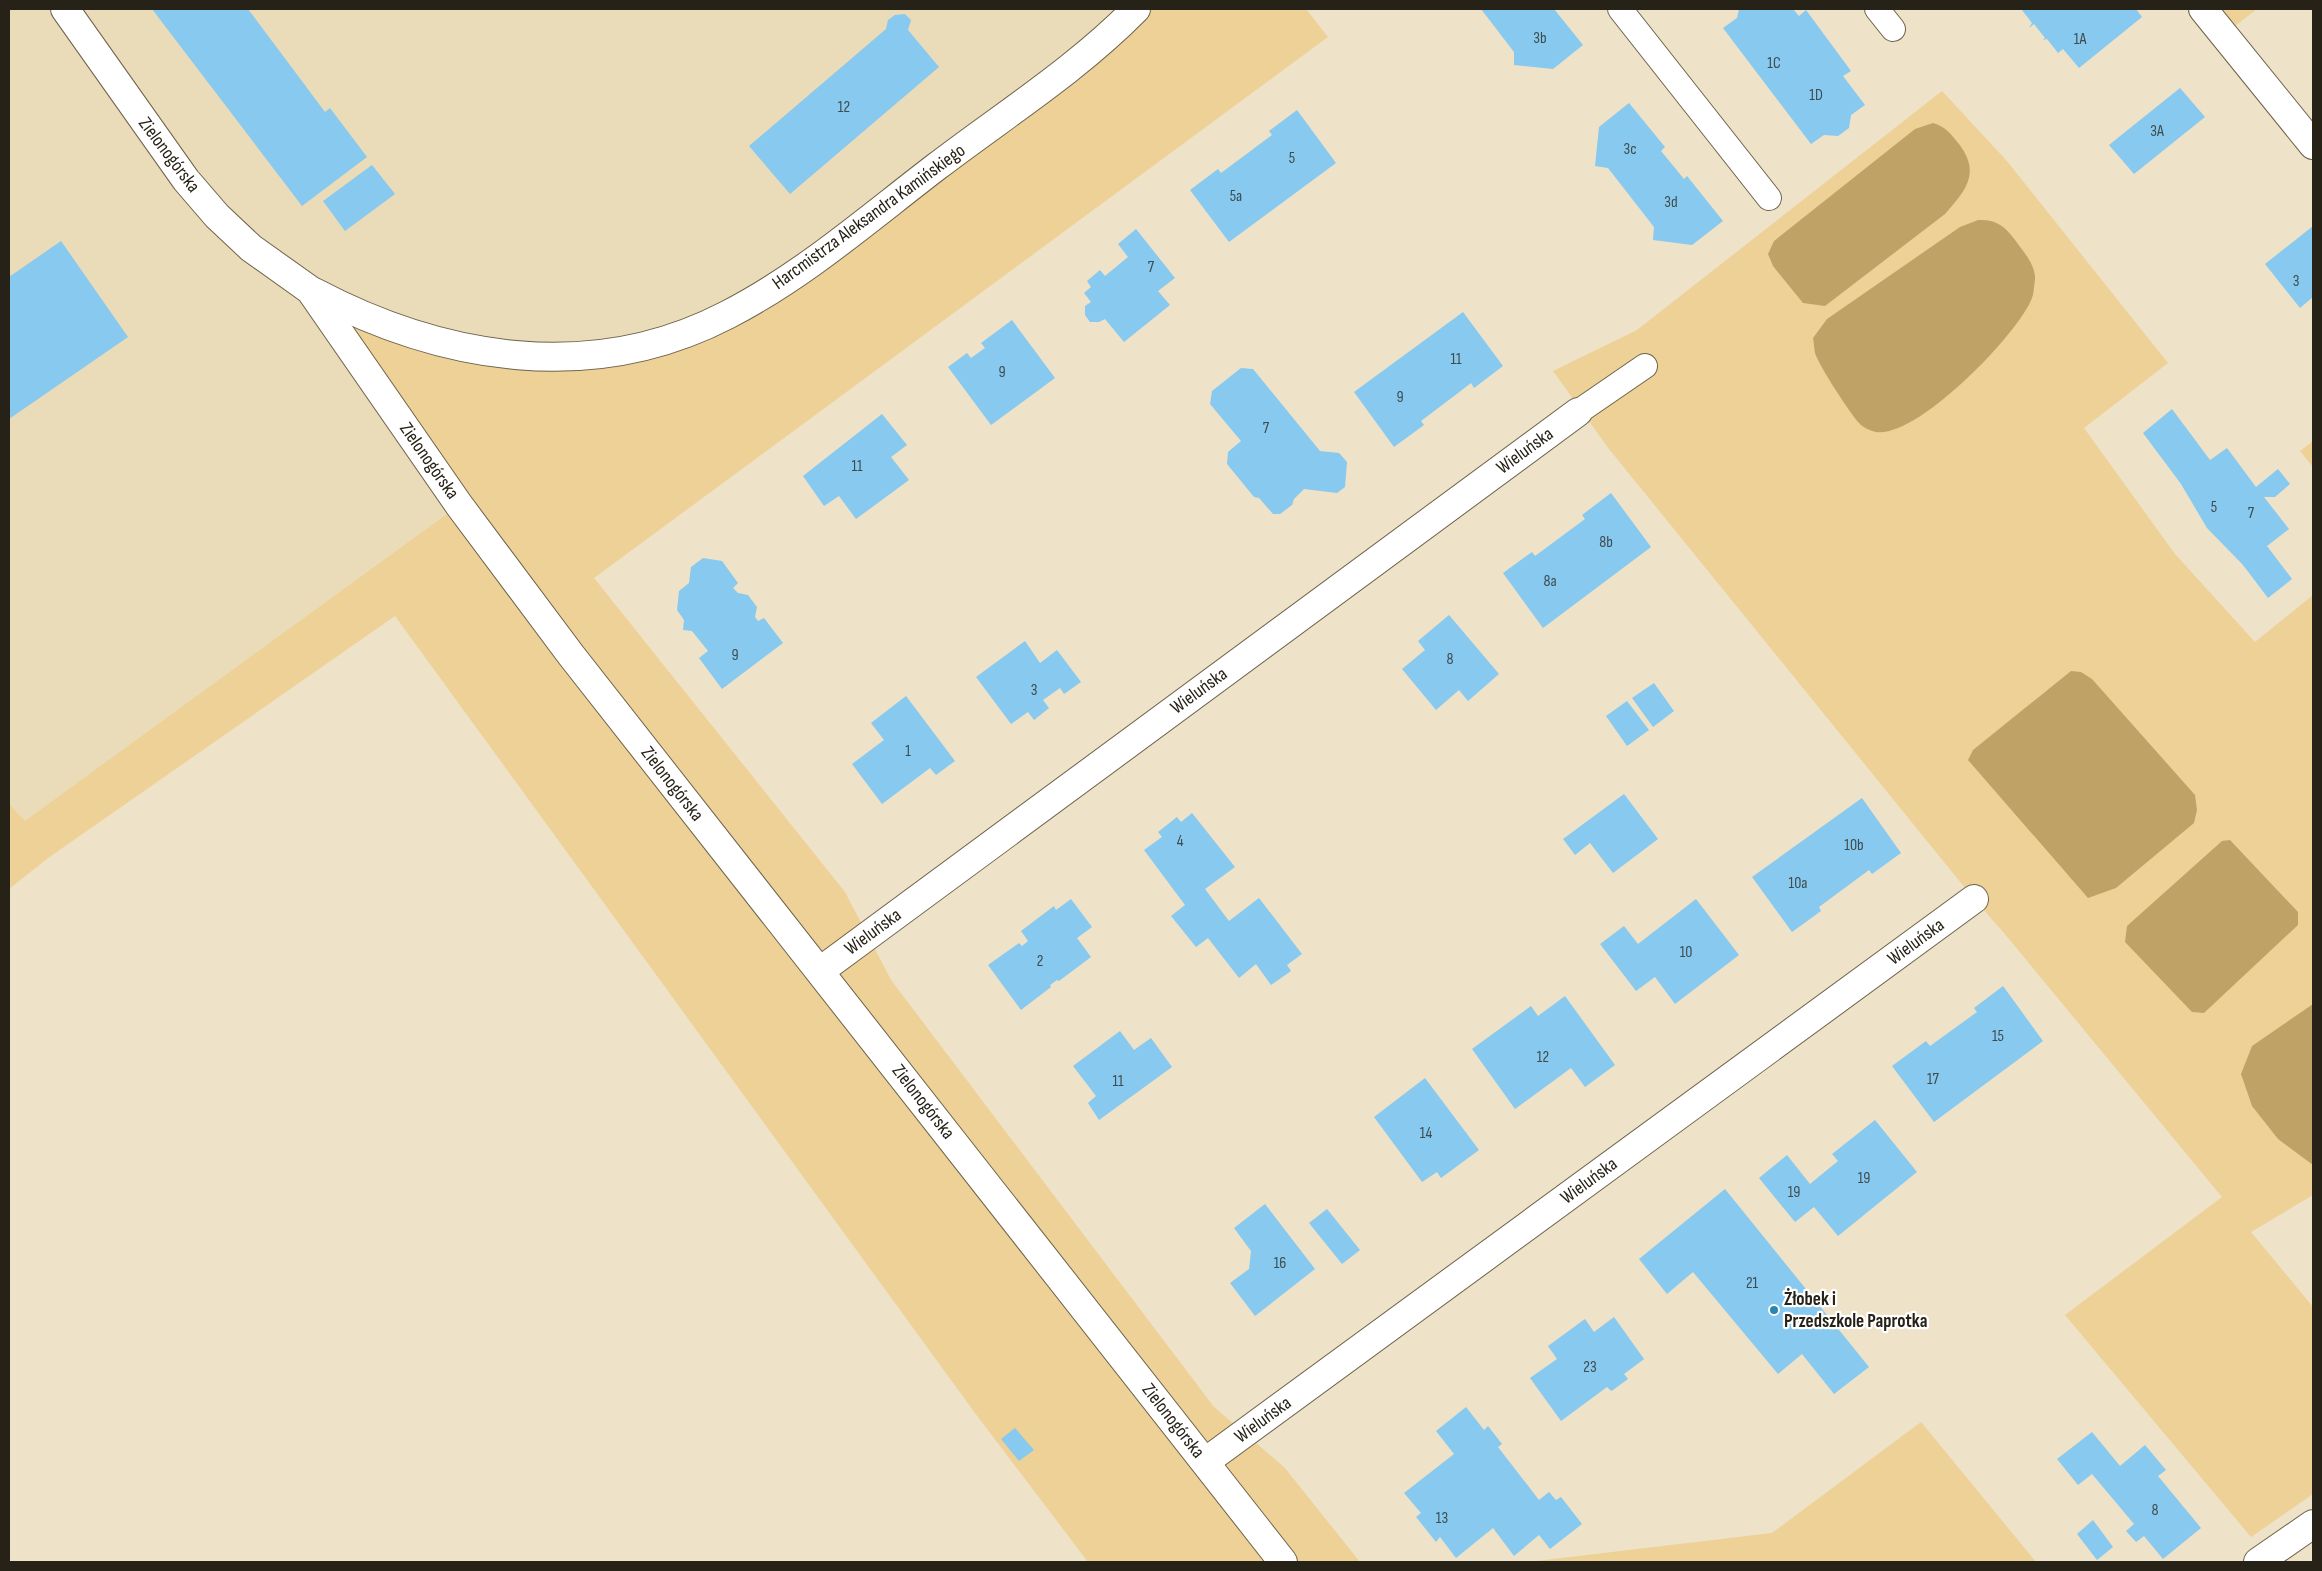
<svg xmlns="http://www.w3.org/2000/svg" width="2322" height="1571" font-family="'Sofia Sans Condensed',sans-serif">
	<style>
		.built { fill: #eadbb9 }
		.green { fill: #edd196 }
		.water { fill: #bfa366 }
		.building { fill: #87c9ef }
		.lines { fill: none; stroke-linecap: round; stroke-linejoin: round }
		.service-casing { stroke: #6d624b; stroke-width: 26 }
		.minor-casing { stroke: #6d624b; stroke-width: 30 }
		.service { stroke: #fff; stroke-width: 24 }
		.minor { stroke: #fff; stroke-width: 28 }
		.poi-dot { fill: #2986b2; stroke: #fff; stroke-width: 2 }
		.labels { text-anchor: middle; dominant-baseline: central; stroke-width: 4.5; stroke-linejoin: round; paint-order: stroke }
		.number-label { font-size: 16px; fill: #3e4c4e }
		.street-label { font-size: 19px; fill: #262218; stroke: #fff }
		.poi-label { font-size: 19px; font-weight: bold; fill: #262218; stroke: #fff; text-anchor: start }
	</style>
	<rect width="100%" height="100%" fill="#eee2c8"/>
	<!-- built -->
	<path class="built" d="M 9,9 L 1136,9 L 25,822 L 9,804 Z"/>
	<!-- green -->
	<g class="green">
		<path d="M 1136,9 L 1306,9 L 1328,37 L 594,578 L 845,892 L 891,980 L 1214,1407 L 1284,1467 L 1360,1562 L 1088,1562 L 975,1413 L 395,616 L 48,858 L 9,889 L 9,804 L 25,821 L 459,505 L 310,290 L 354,313 L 547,357 L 727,315 Z"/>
		<path d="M 2221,9 L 2257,9 L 2235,26 Z"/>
		<path d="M 1942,91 L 2006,160 L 2168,363 L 2084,428 L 2175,554 L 2255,642 L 2313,595 L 2313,1195 L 2251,1232 L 2313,1307 L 2313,1494 L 2251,1537 L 2065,1315 L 2222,1197 L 2004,933 L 1974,899 L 1609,449 L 1553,371 L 1637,330 Z"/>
		<path d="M 2313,441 L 2313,467 L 2300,451 Z"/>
		<path d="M 1921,1422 L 2036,1562 L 1528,1562 L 1772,1533 Z"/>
	</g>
	<!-- water -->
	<g class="water">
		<path d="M 1933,123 C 1946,127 1950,133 1959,144 C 1981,173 1966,190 1945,214 L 1825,306 L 1803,303 L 1773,266 L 1768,254 L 1774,241 L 1915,129 Z"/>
		<path d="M 1978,220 C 1996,219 2005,226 2015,240 C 2023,251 2036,265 2035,280 C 2034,285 2034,293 2032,298 C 2018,335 1916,439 1876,432 C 1871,431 1862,427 1859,423 C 1850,413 1819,366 1815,353 C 1814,348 1814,343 1813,338 L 1827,319 L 1960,227 Z"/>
		<path d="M 2071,671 L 2081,672 L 2092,679 L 2195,795 L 2197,810 L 2194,823 L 2116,888 L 2088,898 L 1968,760 L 1973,750 Z"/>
		<path d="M 2230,840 L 2298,912 L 2298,925 L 2204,1013 L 2192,1012 L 2125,942 L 2127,926 L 2222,841 Z"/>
		<path d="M 2313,1004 L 2313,1165 L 2278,1139 L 2252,1106 L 2241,1074 L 2252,1046 Z"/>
	</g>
	<!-- building -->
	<g class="building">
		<path d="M 152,9 L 248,9 L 325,112 L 330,108 L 367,157 L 302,206 Z"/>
		<path d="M 1481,9 L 1554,9 L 1583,45 L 1553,69 L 1514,65 L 1514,52 Z"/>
		<path d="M 1739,9 L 1793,9 L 1799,16 L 1806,10 L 1851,71 L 1843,76 L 1865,105 L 1851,115 L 1849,128 L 1838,136 L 1824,135 L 1811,144 L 1723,28 L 1737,18 Z"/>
		<path d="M 2024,9 L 2136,9 L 2142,17 L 2079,68 L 2063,49 L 2058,53 L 2047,39 L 2043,40 L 2045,38 L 2034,24 L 2029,28 L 2032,23 L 2022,10 Z"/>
		<path d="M 905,14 L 911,20 L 908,30 L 939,67 L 790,194 L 749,146 L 886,29 L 888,20 L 895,15 Z"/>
		<path d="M 2180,88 L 2205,117 L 2134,174 L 2109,145 Z"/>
		<path d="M 1629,103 L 1665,147 L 1661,151 L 1684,179 L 1687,176 L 1723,221 L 1692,245 L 1653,240 L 1654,227 L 1608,168 L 1595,166 L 1599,127 Z"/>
		<path d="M 1297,110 L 1336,163 L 1229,242 L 1190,190 L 1218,169 L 1221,173 L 1272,135 L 1269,131 Z"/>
		<path d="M 372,165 L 395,194 L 345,231 L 323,201 Z"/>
		<path d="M 2313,226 L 2313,297 L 2300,308 L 2265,264 Z"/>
		<path d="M 1136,229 L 1175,278 L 1158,291 L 1170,305 L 1124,342 L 1105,319 L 1099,322 L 1090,322 L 1085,315 L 1085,306 L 1091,302 L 1084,293 L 1091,287 L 1087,281 L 1100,270 L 1105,276 L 1128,257 L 1118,244 Z"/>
		<path d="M 61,241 L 128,337 L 9,419 L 9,277 Z"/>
		<path d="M 1463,312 L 1503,366 L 1474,388 L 1471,383 L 1458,393 L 1421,421 L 1424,425 L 1394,447 L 1354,392 Z"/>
		<path d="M 1012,320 L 1055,378 L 991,425 L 948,367 L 967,353 L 971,358 L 985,348 L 981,343 Z"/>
		<path d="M 1241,368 L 1253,369 L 1320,451 L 1339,453 L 1347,462 L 1345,487 L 1337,493 L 1304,489 L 1294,499 L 1292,505 L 1280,514 L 1273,514 L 1259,498 L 1254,497 L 1227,464 L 1228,452 L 1241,441 L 1210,404 L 1212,391 Z"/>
		<path d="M 2172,409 L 2210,460 L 2227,448 L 2256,487 L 2278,469 L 2290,484 L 2275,497 L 2264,497 L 2289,529 L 2267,546 L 2292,579 L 2268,598 L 2243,565 L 2207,528 L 2181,484 L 2143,433 Z"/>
		<path d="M 882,414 L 907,445 L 891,457 L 909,480 L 856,519 L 839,496 L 824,506 L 803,476 Z"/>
		<path d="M 1611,493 L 1651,547 L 1543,628 L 1503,573 L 1532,552 L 1535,556 L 1585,519 L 1582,515 Z"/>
		<path d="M 703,558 L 722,561 L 738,583 L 733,588 L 738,593 L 748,595 L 757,607 L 755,617 L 758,621 L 764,618 L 783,643 L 722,689 L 699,658 L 708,651 L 692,631 L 683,630 L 684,620 L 677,610 L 679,591 L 689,583 L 691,567 Z"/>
		<path d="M 1449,615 L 1499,674 L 1468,701 L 1459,690 L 1436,710 L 1402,669 L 1425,650 L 1418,641 Z"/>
		<path d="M 1025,641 L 1040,663 L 1057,650 L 1081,682 L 1064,694 L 1060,688 L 1043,700 L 1049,708 L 1034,720 L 1028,712 L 1011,724 L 976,677 Z"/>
		<path d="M 1654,683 L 1674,711 L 1653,727 L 1632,698 Z"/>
		<path d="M 906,696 L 955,761 L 936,775 L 930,768 L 882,804 L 852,764 L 884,740 L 871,723 Z"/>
		<path d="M 1627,701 L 1649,730 L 1627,746 L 1606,716 Z"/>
		<path d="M 1624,794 L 1658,839 L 1613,873 L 1590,843 L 1575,855 L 1563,839 Z"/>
		<path d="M 1862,798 L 1901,853 L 1872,874 L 1869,870 L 1819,907 L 1821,911 L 1792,932 L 1752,877 Z"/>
		<path d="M 1192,813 L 1235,867 L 1205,889 L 1229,921 L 1259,898 L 1302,954 L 1287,965 L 1291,971 L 1271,985 L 1256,964 L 1239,978 L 1208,938 L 1196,947 L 1171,916 L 1185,905 L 1144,850 L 1162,837 L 1158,832 L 1177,817 L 1181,822 Z"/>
		<path d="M 1071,899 L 1092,927 L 1077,938 L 1091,957 L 1059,981 L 1057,980 L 1050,985 L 1051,987 L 1021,1010 L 988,965 L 1019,943 L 1022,946 L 1028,941 L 1021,931 L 1054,906 L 1056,910 Z"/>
		<path d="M 1696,899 L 1739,955 L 1675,1004 L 1655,977 L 1636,991 L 1600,944 L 1624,926 L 1638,944 Z"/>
		<path d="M 2003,986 L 2043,1041 L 1934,1122 L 1892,1066 L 1926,1041 L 1930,1046 L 1977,1012 L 1974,1008 Z"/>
		<path d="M 1565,996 L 1615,1065 L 1585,1087 L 1571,1068 L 1515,1109 L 1472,1049 L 1531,1006 L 1538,1016 Z"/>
		<path d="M 1120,1031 L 1134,1050 L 1151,1038 L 1172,1067 L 1099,1120 L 1088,1103 L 1096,1096 L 1073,1066 Z"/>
		<path d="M 1425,1078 L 1479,1150 L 1441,1178 L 1437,1172 L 1422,1182 L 1374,1117 Z"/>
		<path d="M 1875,1120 L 1917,1172 L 1838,1236 L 1814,1207 L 1795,1222 L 1759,1178 L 1787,1155 L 1810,1184 L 1838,1161 L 1832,1154 Z"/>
		<path d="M 1725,1189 L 1869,1367 L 1834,1394 L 1802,1354 L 1778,1374 L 1693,1272 L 1667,1294 L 1639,1259 Z"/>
		<path d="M 1265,1204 L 1315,1269 L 1255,1316 L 1230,1283 L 1249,1269 L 1251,1251 L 1234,1228 Z"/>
		<path d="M 1327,1209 L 1360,1250 L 1342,1264 L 1309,1223 Z"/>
		<path d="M 1614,1317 L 1644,1359 L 1624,1374 L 1628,1379 L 1613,1390 L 1611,1391 L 1607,1387 L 1561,1421 L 1530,1378 L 1557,1359 L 1548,1346 L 1585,1319 L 1594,1332 Z"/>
		<path d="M 1466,1407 L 1484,1430 L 1488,1426 L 1502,1444 L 1498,1447 L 1539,1500 L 1549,1492 L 1556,1500 L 1561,1497 L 1582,1524 L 1550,1549 L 1539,1535 L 1514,1556 L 1493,1528 L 1456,1558 L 1440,1537 L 1436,1542 L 1416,1517 L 1421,1513 L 1404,1493 L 1454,1454 L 1436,1431 Z"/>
		<path d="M 1015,1428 L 1034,1450 L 1019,1461 L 1001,1439 Z"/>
		<path d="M 2092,1432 L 2120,1466 L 2145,1445 L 2166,1470 L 2158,1476 L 2201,1528 L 2163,1559 L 2144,1536 L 2136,1542 L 2126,1531 L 2134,1524 L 2092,1474 L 2078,1485 L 2057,1459 Z"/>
		<path d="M 2093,1520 L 2113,1547 L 2097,1560 L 2077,1534 Z"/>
	</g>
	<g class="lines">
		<!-- service casing -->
		<g class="service-casing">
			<g id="service">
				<path d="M 1620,9 L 1769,198"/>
				<path d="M 1877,9 L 1893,29"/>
				<path d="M 1578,412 L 1645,366"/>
			</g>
		</g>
		<!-- minor casing -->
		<g class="minor-casing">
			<g id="minor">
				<path d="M 65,9 L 186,180 L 217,216 L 251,248 L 310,290 L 459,505 L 571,655 L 1283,1562"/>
				<path d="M 2203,9 L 2313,145"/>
				<path d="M 314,292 C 443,360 592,385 727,315 C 803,276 868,219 936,167 C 1004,115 1076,70 1136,9"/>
				<path d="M 820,971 L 1578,412"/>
				<path d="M 1205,1462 L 1974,899"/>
				<path d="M 2258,1562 L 2313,1524"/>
			</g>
		</g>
		<!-- service -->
		<use href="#service" class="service"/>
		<!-- minor -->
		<use href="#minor" class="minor"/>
	</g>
	<!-- markers -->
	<circle class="poi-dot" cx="1774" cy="1310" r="5"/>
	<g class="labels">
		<!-- number labels -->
		<g class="number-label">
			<text x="1540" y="38">3b</text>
			<text x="2080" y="39">1A</text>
			<text x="1774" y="63">1C</text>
			<text x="1816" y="95">1D</text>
			<text x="844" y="107">12</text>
			<text x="2157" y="131">3A</text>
			<text x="1630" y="149">3c</text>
			<text x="1292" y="158">5</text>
			<text x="1236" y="196">5a</text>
			<text x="1671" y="202">3d</text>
			<text x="1151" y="267">7</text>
			<text x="2296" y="281">3</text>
			<text x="1456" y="359">11</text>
			<text x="1002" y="372">9</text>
			<text x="1400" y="397">9</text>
			<text x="1266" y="428">7</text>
			<text x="857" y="466">11</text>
			<text x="2214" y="507">5</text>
			<text x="2251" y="513">7</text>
			<text x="1606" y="542">8b</text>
			<text x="1550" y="581">8a</text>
			<text x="735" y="655">9</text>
			<text x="1450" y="659">8</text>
			<text x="1034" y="690">3</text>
			<text x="908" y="751">1</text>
			<text x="1180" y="841">4</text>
			<text x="1854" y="845">10b</text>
			<text x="1798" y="883">10a</text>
			<text x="1686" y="952">10</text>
			<text x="1040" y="961">2</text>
			<text x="1998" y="1036">15</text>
			<text x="1543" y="1057">12</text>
			<text x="1933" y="1079">17</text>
			<text x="1118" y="1081">11</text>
			<text x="1426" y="1133">14</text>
			<text x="1864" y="1178">19</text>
			<text x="1794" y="1192">19</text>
			<text x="1280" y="1263">16</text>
			<text x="1752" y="1283">21</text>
			<text x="1590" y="1367">23</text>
			<text x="2155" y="1510">8</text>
			<text x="1442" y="1518">13</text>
		</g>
		<!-- street labels -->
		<g class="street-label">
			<text transform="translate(169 155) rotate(53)">Zielonogórska</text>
			<text transform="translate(869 217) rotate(-36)">Harcmistrza Aleksandra Kamińskiego</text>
			<text transform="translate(1525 451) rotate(-36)">Wieluńska</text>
			<text transform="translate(429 461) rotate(55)">Zielonogórska</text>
			<text transform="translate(1199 691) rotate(-36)">Wieluńska</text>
			<text transform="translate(672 784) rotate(52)">Zielonogórska</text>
			<text transform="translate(873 932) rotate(-36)">Wieluńska</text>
			<text transform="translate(1916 942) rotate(-36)">Wieluńska</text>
			<text transform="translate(923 1102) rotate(52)">Zielonogórska</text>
			<text transform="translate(1589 1181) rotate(-36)">Wieluńska</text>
			<text transform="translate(1263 1420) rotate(-36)">Wieluńska</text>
			<text transform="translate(1173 1421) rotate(52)">Zielonogórska</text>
		</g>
		<!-- poi labels -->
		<g class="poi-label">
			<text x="1784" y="1299">Żłobek i<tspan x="1784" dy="22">Przedszkole Paprotka</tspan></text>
		</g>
	</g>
	<!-- border -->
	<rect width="2322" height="1571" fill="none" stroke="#262218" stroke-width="20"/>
</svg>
